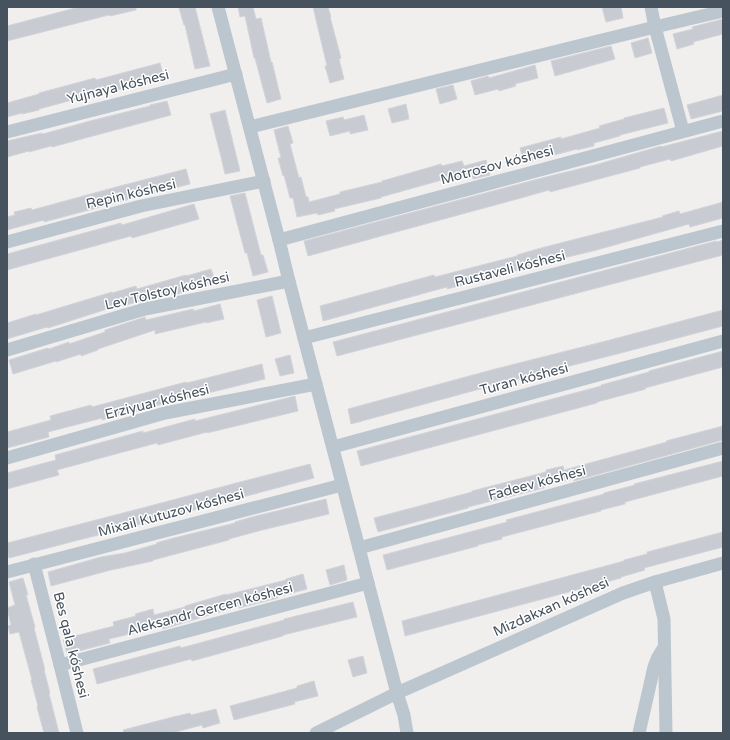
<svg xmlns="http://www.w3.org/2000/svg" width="730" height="740" font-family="'Varela Round',sans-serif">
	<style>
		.building { fill: #c8cbd1; stroke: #d2d4da }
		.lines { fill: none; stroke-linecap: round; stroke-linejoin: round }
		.minor { stroke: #bcc6ce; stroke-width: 13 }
		.labels { text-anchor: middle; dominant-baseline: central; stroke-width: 3; stroke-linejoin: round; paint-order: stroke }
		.street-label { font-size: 14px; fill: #46525d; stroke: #fff }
	</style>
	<rect width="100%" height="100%" fill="#f1eeee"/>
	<!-- building -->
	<g class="building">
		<path d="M 79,7 L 136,7 L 136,10 L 110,16 L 109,15 L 7,41 L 7,26 Z"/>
		<path d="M 183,7 L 195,7 L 210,66 L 195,69 L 185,25 L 184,25 L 179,8 Z"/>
		<path d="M 238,7 L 253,7 L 256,19 L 261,18 L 271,62 L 272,62 L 281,99 L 267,103 L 255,58 L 254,58 L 245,16 L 240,17 Z"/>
		<path d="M 313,7 L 328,7 L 331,17 L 330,17 L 341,58 L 339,59 L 344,79 L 330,83 L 325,66 L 327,66 Z"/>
		<path d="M 602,7 L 621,7 L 623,18 L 606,22 Z"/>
		<path d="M 723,19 L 723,34 L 693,42 L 694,44 L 677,49 L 673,34 L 693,29 L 692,27 Z"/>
		<path d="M 648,38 L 652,53 L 635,58 L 631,43 Z"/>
		<path d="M 611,46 L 615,59 L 555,76 L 551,61 Z"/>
		<path d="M 160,63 L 164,78 L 107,93 L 106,91 L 39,109 L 39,110 L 22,114 L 22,113 L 7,117 L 7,103 L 39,94 L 39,93 L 95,78 L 96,80 Z"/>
		<path d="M 535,65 L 538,78 L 515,84 L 516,86 L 499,91 L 498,89 L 475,95 L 471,81 L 488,76 L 489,78 Z"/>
		<path d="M 453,85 L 457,99 L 440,104 L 436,89 Z"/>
		<path d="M 723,95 L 723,111 L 691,119 L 687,105 Z"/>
		<path d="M 167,101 L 171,115 L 52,147 L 51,146 L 29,152 L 29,151 L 7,157 L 7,141 L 42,133 L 43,134 L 90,121 L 150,106 L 150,105 Z"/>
		<path d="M 406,104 L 409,119 L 392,123 L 388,109 Z"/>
		<path d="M 664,108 L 668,123 L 620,135 L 620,136 L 594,143 L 594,146 L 577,150 L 577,149 L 524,163 L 520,148 L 561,137 L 561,139 L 600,128 L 599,126 L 624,119 L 624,118 Z"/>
		<path d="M 225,110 L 240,171 L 225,174 L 221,157 L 210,114 Z"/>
		<path d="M 364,115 L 368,130 L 350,134 L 350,131 L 330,136 L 326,121 L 343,117 L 344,120 Z"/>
		<path d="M 288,126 L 293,143 L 290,144 L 299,178 L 301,177 L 306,197 L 308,197 L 309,202 L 340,194 L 340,192 L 382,182 L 382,181 L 424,169 L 441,164 L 442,166 L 462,161 L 464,166 L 486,160 L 490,175 L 473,179 L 472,174 L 449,180 L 449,178 L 381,197 L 381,198 L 334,209 L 335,211 L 318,215 L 317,213 L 297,217 L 293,198 L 290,198 L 284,175 L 283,176 L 278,158 L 281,158 L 274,130 Z"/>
		<path d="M 723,131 L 723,146 L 671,161 L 670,159 L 640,167 L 640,168 L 550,192 L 549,190 L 521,198 L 308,256 L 304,241 L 542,178 L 595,165 L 661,146 L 661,147 Z"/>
		<path d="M 186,169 L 190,184 L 119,202 L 44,222 L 44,220 L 7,230 L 7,217 L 15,215 L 14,212 L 31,208 L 32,210 L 120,186 Z"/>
		<path d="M 245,193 L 261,255 L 263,255 L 268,272 L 253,276 L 247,253 L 245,253 L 230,196 Z"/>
		<path d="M 723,202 L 723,218 L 690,227 L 689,224 L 593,251 L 538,264 L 538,265 L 511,272 L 511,273 L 447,289 L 447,287 L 323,321 L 320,306 L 434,275 L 435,277 L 517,256 L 517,255 L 541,248 L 588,236 L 663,217 L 662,216 L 679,211 L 680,214 Z"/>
		<path d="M 194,204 L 199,219 L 132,238 L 131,236 L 7,270 L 7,254 L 121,223 L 122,225 Z"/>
		<path d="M 723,240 L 723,255 L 337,356 L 333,342 L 716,241 L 717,242 Z"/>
		<path d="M 211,269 L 216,283 L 173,295 L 173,294 L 147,301 L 146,299 L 123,306 L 123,304 L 48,328 L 47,327 L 7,339 L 7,323 L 36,314 L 36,315 L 112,292 L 112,293 L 136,286 L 137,289 L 186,275 L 186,276 Z"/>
		<path d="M 272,296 L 281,333 L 266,337 L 257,300 Z"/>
		<path d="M 220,304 L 224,319 L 206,323 L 206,322 L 155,334 L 155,330 L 98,349 L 98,350 L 81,356 L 81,354 L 56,362 L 56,361 L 13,374 L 9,360 L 48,348 L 49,349 L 69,342 L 69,344 L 105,332 L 105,330 L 145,317 L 146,320 L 193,309 L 194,311 Z"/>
		<path d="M 723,310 L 723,326 L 621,353 L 491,386 L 351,424 L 348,409 L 495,369 L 610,340 Z"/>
		<path d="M 723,351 L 723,367 L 645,388 L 646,389 L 597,402 L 597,403 L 361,466 L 357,451 L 601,386 L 601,385 L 649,372 L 649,371 Z"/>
		<path d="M 290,355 L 294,373 L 280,376 L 275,359 Z"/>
		<path d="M 262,364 L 265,379 L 200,395 L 200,394 L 102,420 L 102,418 L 48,432 L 49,437 L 7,448 L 7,432 L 51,420 L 50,416 L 91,405 L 92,407 L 186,382 L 187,383 Z"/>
		<path d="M 295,396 L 298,411 L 207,433 L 207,432 L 158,445 L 157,443 L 123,452 L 57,470 L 59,475 L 7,489 L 7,473 L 56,460 L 55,455 L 143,431 L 143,433 L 195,419 L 195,421 Z"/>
		<path d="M 723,426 L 723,440 L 574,481 L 573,479 L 544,486 L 544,488 L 468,507 L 468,508 L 378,532 L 374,518 L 472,492 L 472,491 L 546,472 L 546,470 L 563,466 L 564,470 L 667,442 L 666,441 Z"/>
		<path d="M 723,461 L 723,476 L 625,502 L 625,504 L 601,510 L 601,511 L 502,537 L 502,539 L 478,545 L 478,546 L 387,570 L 383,555 L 481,529 L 507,522 L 506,520 L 604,494 L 604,493 L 635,485 L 634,484 Z"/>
		<path d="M 310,464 L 314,478 L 202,508 L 172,516 L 9,558 L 7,550 L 7,543 L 150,506 L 240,482 Z"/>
		<path d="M 326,499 L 329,514 L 262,530 L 229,539 L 229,540 L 153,560 L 153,561 L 111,570 L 51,586 L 48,572 L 101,557 L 125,553 L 157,544 L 156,543 L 174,538 L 235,523 L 235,522 L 252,517 Z"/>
		<path d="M 723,532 L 723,547 L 644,568 L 645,570 L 621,577 L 621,578 L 405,636 L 402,621 L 624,561 L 624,560 L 647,554 L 647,552 Z"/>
		<path d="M 344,565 L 347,580 L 330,585 L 326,570 Z"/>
		<path d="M 303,574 L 307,589 L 277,597 L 278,598 L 239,608 L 239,606 L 163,629 L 161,622 L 133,630 L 134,633 L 109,639 L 110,643 L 67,654 L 63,639 L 114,626 L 113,622 L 136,616 L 135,614 L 153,609 L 154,615 L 185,607 L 185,606 L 226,594 L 226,595 L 286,580 L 286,579 Z"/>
		<path d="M 23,578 L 28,595 L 26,595 L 35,627 L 34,628 L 45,670 L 44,670 L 50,693 L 49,694 L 59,733 L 44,733 L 37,707 L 38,706 L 31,680 L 32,680 L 19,632 L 10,634 L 8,626 L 11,625 L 7,608 L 15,605 L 9,582 Z"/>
		<path d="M 353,602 L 357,617 L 283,635 L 283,636 L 192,661 L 191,659 L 97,684 L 93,669 L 180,646 L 181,648 L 284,620 L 284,619 Z"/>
		<path d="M 363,656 L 367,673 L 353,677 L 348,660 Z"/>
		<path d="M 314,681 L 318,696 L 294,702 L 295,704 L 234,720 L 230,706 L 297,688 L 297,686 Z"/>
		<path d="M 216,709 L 220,723 L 203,728 L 202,725 L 172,733 L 124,733 L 123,730 L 173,717 L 190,713 L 191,715 Z"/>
	</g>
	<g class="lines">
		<!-- minor -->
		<g class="minor">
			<path d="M 218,7 L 279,240 L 289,281 L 359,548 L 368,583 L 397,693 L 404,715 L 407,733"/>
			<path d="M 651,7 L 655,27 L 683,131"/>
			<path d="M 250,127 L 655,27 L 723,11"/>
			<path d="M 7,132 L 236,74"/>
			<path d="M 279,240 L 723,121"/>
			<path d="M 7,242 L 141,206 L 264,181"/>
			<path d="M 304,338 L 723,231"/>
			<path d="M 7,350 L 145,309 L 289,281"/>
			<path d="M 333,447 L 723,341"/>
			<path d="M 7,458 L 165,413 L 316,384"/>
			<path d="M 359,548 L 723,448"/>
			<path d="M 34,564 L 60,665 L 77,733"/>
			<path d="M 7,572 L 342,485"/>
			<path d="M 655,582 L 664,619 L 666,733"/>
			<path d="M 60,665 L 368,583"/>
			<path d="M 316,733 L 397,693 L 623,593 L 655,582 L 723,563"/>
			<path d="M 639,733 L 654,667 L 658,657 L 663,649"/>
		</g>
	</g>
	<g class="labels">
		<!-- street labels -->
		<g class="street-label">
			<text transform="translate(118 87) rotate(-14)">Yujnaya kóshesi</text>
			<text transform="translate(497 165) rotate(-15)">Motrosov kóshesi</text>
			<text transform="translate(131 194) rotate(-13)">Repin kóshesi</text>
			<text transform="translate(510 269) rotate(-14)">Rustaveli kóshesi</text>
			<text transform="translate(167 291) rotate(-13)">Lev Tolstoy kóshesi</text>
			<text transform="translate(524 379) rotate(-15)">Turan kóshesi</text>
			<text transform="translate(157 402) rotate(-14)">Erziyuar kóshesi</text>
			<text transform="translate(537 483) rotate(-15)">Fadeev kóshesi</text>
			<text transform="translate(171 513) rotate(-15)">Mixail Kutuzov kóshesi</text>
			<text transform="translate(551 607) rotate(-24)">Mizdakxan kóshesi</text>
			<text transform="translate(210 609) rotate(-15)">Aleksandr Gercen kóshesi</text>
			<text transform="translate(71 645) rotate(76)">Bes qala kóshesi</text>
		</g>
	</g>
	<!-- border -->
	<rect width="730" height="740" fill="none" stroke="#46525d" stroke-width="16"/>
</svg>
